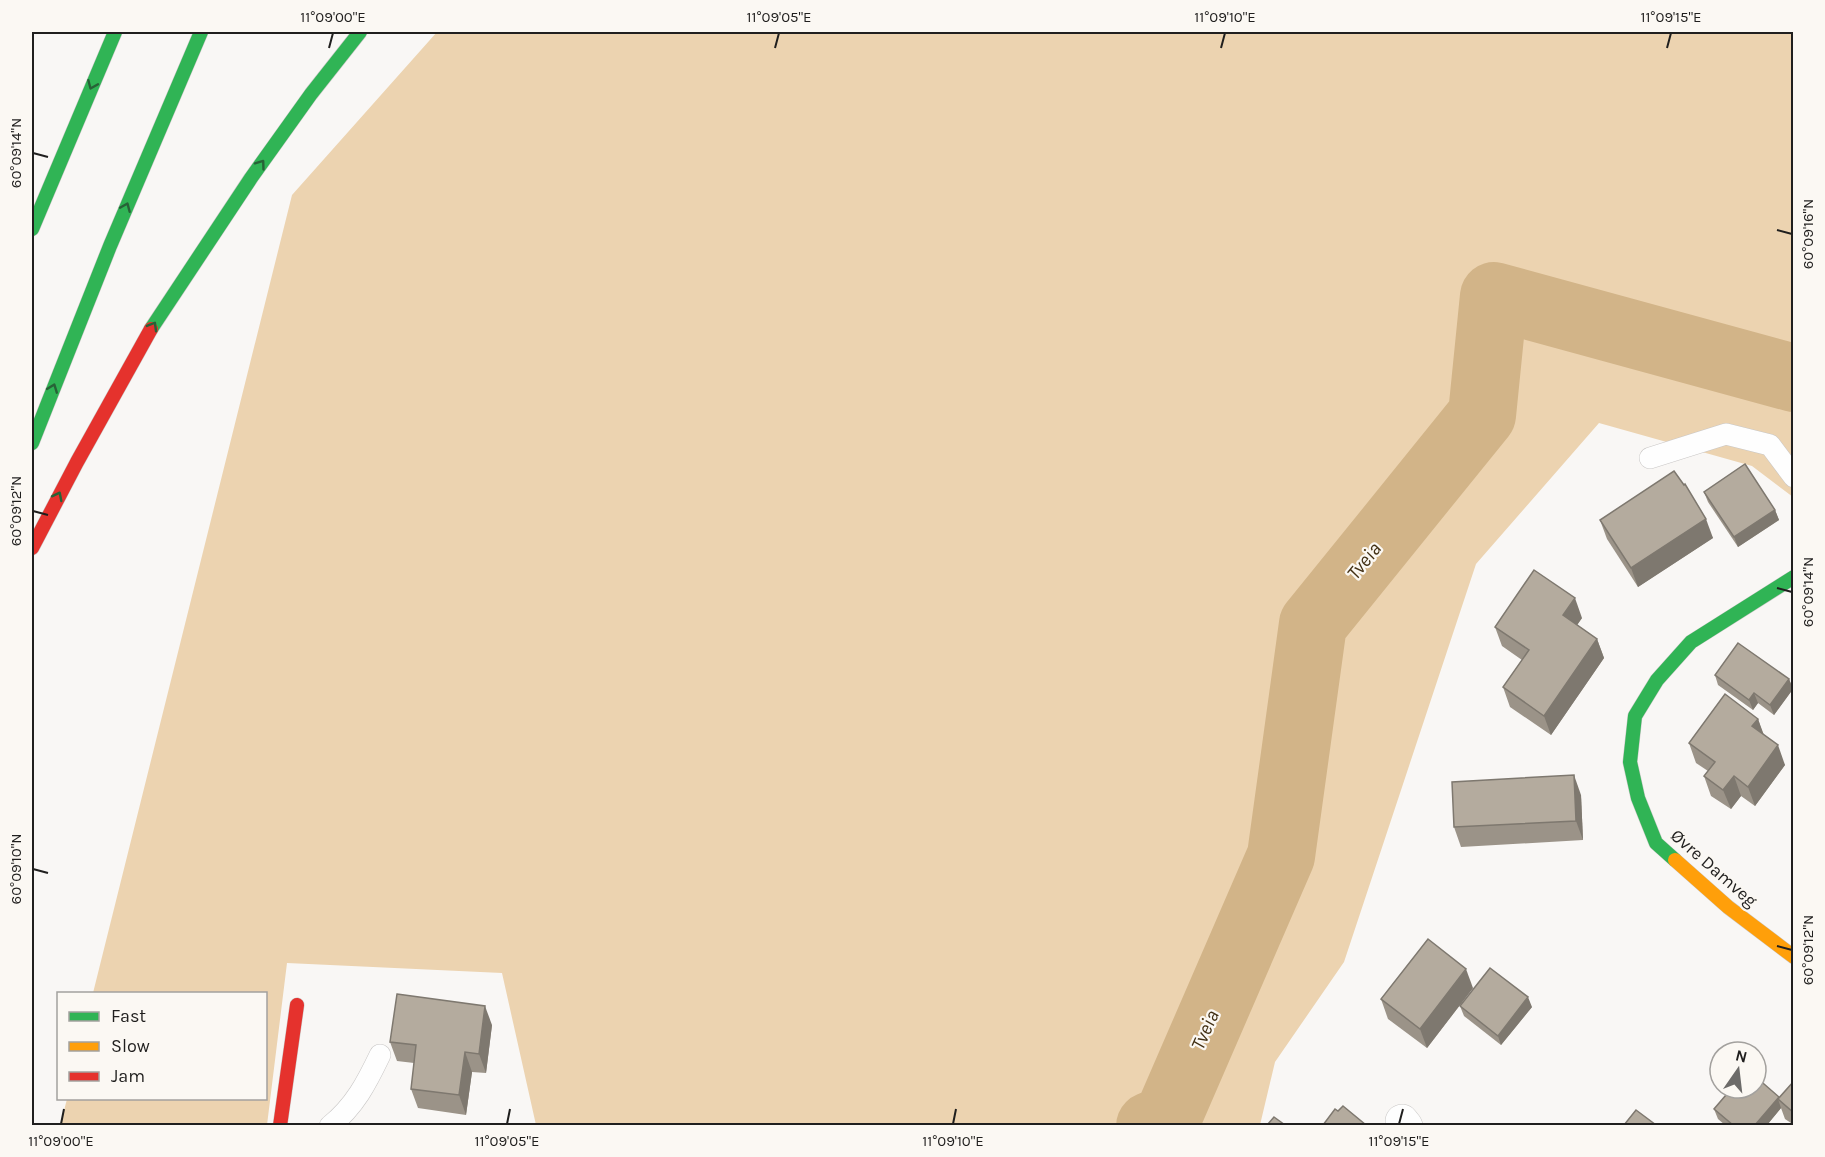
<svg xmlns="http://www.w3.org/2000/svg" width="1825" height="1157" font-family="Karla,sans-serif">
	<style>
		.forest { fill: #ecd3b0 }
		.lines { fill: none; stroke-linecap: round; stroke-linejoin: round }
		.river { stroke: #d2b488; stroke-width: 68 }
		.lane-casing { stroke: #c9c7c6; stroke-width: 22 }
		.street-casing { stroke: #c9c7c6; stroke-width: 34 }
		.fast-casing { stroke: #c9c7c6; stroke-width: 15 }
		.slow-casing { stroke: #c9c7c6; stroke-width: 15 }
		.jam-casing { stroke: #c9c7c6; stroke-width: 15 }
		.lane { stroke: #fefefe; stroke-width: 21 }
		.street { stroke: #fefefe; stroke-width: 33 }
		.fast { stroke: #30b455; stroke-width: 14 }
		.slow { stroke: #ff9f0a; stroke-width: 14 }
		.jam { stroke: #e5322d; stroke-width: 14 }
		.wall { fill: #9b9388 }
		.shaded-wall { fill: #7e786f }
		.building { fill: #b4ab9e; stroke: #7e786f; stroke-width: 1.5 }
		.oneway { stroke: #276237 }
		.ticks { fill: none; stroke: #201f1e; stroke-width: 2 }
		.labels { text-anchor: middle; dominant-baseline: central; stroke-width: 4.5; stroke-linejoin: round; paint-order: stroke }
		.street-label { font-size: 18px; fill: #201f1e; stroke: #fbf8f3 }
		.water-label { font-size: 20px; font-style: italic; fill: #412f13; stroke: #fbf8f3 }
		.neatline { fill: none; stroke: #201f1e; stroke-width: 2 }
		.ticks-label { font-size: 15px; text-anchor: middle; fill: #201f1e }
	</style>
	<rect width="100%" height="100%" fill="#f9f7f5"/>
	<!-- forest -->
	<path class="forest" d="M 437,32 L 1793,32 L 1793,497 L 1752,466 L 1599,423 L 1476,564 L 1344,962 L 1275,1062 L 1260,1125 L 536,1125 L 502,973 L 287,963 L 267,1125 L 60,1126 L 67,1099 L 266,1098 L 266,994 L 93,993 L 292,195 Z"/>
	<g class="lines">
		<!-- river -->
		<path class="river" d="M 1150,1126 L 1167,1119 L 1281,856 L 1313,624 L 1482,415 L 1494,296 L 1794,378"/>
		<!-- lane casing -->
		<g class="lane-casing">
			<g id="lane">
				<path d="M 1650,458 L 1726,434 L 1770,445 L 1794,477"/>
				<path d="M 330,1126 C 355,1106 367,1082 380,1055"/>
			</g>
		</g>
		<!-- street casing -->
		<g class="street-casing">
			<path id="street" d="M 1402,1121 L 1406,1126"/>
		</g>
		<!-- fast casing -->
		<g class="fast-casing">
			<g id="fast">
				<path d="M 32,229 L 115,32"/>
				<path d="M 151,329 L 251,178 L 311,94 L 360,32"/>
				<path d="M 32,443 L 110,246 L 201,32"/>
				<path d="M 1675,860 L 1656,843 L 1638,798 L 1630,762 L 1635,716 L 1657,680 L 1691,642 L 1794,577"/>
			</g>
		</g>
		<!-- slow casing -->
		<g class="slow-casing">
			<path id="slow" d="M 1675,860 L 1728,907 L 1794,957"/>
		</g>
		<!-- jam casing -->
		<g class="jam-casing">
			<g id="jam">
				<path d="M 32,548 L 77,462 L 151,329"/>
				<path d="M 280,1126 L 297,1005"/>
			</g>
		</g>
		<!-- lane -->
		<use href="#lane" class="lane"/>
		<!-- street -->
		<use href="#street" class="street"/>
		<!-- fast -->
		<use href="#fast" class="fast"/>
		<!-- slow -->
		<use href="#slow" class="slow"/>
		<!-- jam -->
		<use href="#jam" class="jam"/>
	</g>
	<!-- wall -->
	<g class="wall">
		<path d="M 1684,485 L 1713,538 L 1638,587 L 1607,539 L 1600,520 Z"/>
		<path d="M 1704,492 L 1775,510 L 1779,520 L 1738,547 L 1708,502 Z"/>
		<path d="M 1582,618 L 1577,625 L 1597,639 L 1604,658 L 1551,735 L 1510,707 L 1503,687 L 1522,660 L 1502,646 L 1495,627 Z"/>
		<path d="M 1715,675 L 1789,679 L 1793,689 L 1774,715 L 1758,703 L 1753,710 L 1718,685 Z"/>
		<path d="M 1758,719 L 1763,734 L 1785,765 L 1755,806 L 1741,796 L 1731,809 L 1711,796 L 1704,776 L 1708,771 L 1696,763 L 1689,743 Z"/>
		<path d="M 1581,795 L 1583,840 L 1461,847 L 1454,827 Z"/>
		<path d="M 1473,988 L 1427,1048 L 1388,1019 L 1381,999 Z"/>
		<path d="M 1460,1006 L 1532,1007 L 1501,1045 L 1464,1016 Z"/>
		<path d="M 492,1025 L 486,1073 L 472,1072 L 466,1115 L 418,1108 L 411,1089 L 414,1063 L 397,1061 L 390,1042 Z"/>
		<path d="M 1794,1081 L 1794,1125 L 1785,1119 L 1781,1108 L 1767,1125 L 1725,1125 L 1718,1119 L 1714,1109 L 1779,1098 Z"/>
	</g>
	<!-- shaded-wall -->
	<g class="shaded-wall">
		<path d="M 1775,510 L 1779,520 L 1738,547 L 1734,537 Z"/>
		<path d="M 1706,519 L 1713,538 L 1638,587 L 1631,568 Z"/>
		<path d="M 1575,598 L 1582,618 L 1570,635 L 1563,615 Z"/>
		<path d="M 1597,639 L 1604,658 L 1551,735 L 1544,716 Z"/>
		<path d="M 1789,679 L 1793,689 L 1774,715 L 1770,705 Z"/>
		<path d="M 1754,693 L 1758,703 L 1753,710 L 1749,700 Z"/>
		<path d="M 1758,719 L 1765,738 L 1752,726 Z"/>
		<path d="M 1778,745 L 1785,765 L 1755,806 L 1748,787 Z"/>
		<path d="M 1574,775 L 1581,795 L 1583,840 L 1576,821 Z"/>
		<path d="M 1734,776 L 1741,796 L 1731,809 L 1723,790 Z"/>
		<path d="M 1466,969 L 1473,988 L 1427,1048 L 1420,1029 Z"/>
		<path d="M 1528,997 L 1532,1007 L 1501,1045 L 1498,1036 Z"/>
		<path d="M 485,1006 L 492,1025 L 486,1073 L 479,1054 Z"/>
		<path d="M 465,1052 L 472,1072 L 466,1115 L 459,1095 Z"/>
		<path d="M 1779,1097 L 1781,1102 L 1778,1099 L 1781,1108 L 1767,1125 L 1755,1125 Z"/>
	</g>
	<!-- building -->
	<g class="building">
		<path d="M 1745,464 L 1775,510 L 1734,537 L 1704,492 Z"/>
		<path d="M 1674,471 L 1684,485 L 1685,484 L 1706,519 L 1631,568 L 1600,520 Z"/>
		<path d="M 1534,570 L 1575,598 L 1563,615 L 1597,639 L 1544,716 L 1503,687 L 1529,650 L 1495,627 Z"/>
		<path d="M 1738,643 L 1789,679 L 1770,705 L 1754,693 L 1749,700 L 1715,675 Z"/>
		<path d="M 1725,694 L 1758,719 L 1752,726 L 1778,745 L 1748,787 L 1734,776 L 1723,790 L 1704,776 L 1715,762 L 1689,743 Z"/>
		<path d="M 1574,775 L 1576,821 L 1454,827 L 1452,782 Z"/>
		<path d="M 1428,939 L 1466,969 L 1420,1029 L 1381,999 Z"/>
		<path d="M 1490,968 L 1528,997 L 1498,1036 L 1460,1006 Z"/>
		<path d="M 397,994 L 485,1006 L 479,1054 L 465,1052 L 459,1095 L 411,1089 L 416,1045 L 390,1042 Z"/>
		<path d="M 1756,1077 L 1779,1097 L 1755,1125 L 1733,1125 L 1714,1109 L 1732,1088 L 1756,1088 Z"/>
		<path d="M 1794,1081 L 1794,1113 L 1778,1099 Z"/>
		<path d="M 1343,1106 L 1366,1125 L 1323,1125 L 1335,1109 L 1338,1111 Z"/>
		<path d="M 1636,1110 L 1656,1125 L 1624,1125 Z"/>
		<path d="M 1274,1117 L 1285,1125 L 1267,1125 Z"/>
	</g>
	<!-- one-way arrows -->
	<defs><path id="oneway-chevron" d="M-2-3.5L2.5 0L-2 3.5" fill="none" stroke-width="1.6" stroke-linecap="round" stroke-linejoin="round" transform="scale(1.5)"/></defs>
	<g class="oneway">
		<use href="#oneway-chevron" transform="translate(92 85) rotate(113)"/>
		<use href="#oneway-chevron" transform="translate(261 164) rotate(-54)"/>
		<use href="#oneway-chevron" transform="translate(126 207) rotate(-67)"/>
		<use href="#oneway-chevron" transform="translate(153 326) rotate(-60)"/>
		<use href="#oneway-chevron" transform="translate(53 388) rotate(-69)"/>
		<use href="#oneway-chevron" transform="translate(58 496) rotate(-63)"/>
	</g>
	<!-- ticks -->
	<path class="ticks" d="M 329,48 L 333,33M 775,48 L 779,33M 1221,48 L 1225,33M 1667,48 L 1671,33M 33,153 L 48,157M 1777,230 L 1792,234M 33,511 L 48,515M 1777,588 L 1792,592M 33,869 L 48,873M 1777,946 L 1792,950M 61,1124 L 64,1109M 507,1124 L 510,1109M 953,1124 L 956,1109M 1399,1124 L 1403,1109"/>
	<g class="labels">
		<!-- street labels -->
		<g class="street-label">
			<text transform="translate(1714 868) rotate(41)">Øvre Damveg</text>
		</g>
		<!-- water labels -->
		<g class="water-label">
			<text transform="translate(1364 561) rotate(-51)">Tveia</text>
			<text transform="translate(1205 1030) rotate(-66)">Tveia</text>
		</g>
	</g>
	<!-- border -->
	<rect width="1825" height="1157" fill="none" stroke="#fbf8f3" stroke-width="66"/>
	<!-- legend -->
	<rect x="57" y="992" width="210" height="108" fill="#fbf8f3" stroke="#a3a19e" stroke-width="1.5"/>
	<rect x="69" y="1012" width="30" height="9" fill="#30b455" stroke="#a3a19e" stroke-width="1.5"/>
	<text x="111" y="1022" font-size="18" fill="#201f1e">Fast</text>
	<rect x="69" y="1042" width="30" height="9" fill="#ff9f0a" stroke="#a3a19e" stroke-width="1.5"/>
	<text x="111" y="1052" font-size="18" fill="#201f1e">Slow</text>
	<rect x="69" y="1072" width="30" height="9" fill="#e5322d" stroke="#a3a19e" stroke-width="1.5"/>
	<text x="111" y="1082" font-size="18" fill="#201f1e">Jam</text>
	<!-- north arrow -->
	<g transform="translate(1738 1070) rotate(14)"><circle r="28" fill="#fbf8f3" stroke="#a3a19e" stroke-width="1.5"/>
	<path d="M0-4.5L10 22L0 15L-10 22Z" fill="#6c6b69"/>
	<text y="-9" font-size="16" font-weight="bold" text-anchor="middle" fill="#201f1e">N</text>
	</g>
	<rect x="33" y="33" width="1759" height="1091" class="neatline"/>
	<g class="ticks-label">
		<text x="333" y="22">11°09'00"E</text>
		<text x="779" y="22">11°09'05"E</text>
		<text x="1225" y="22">11°09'10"E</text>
		<text x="1671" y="22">11°09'15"E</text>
		<text transform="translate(16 153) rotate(-90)" y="5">60°09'14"N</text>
		<text transform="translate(1808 234) rotate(-90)" y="5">60°09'16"N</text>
		<text transform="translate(16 511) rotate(-90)" y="5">60°09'12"N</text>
		<text transform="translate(1808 592) rotate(-90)" y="5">60°09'14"N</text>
		<text transform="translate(16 869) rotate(-90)" y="5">60°09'10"N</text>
		<text transform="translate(1808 950) rotate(-90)" y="5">60°09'12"N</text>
		<text x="61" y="1146">11°09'00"E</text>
		<text x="507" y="1146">11°09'05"E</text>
		<text x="953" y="1146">11°09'10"E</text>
		<text x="1399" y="1146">11°09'15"E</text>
	</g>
</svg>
